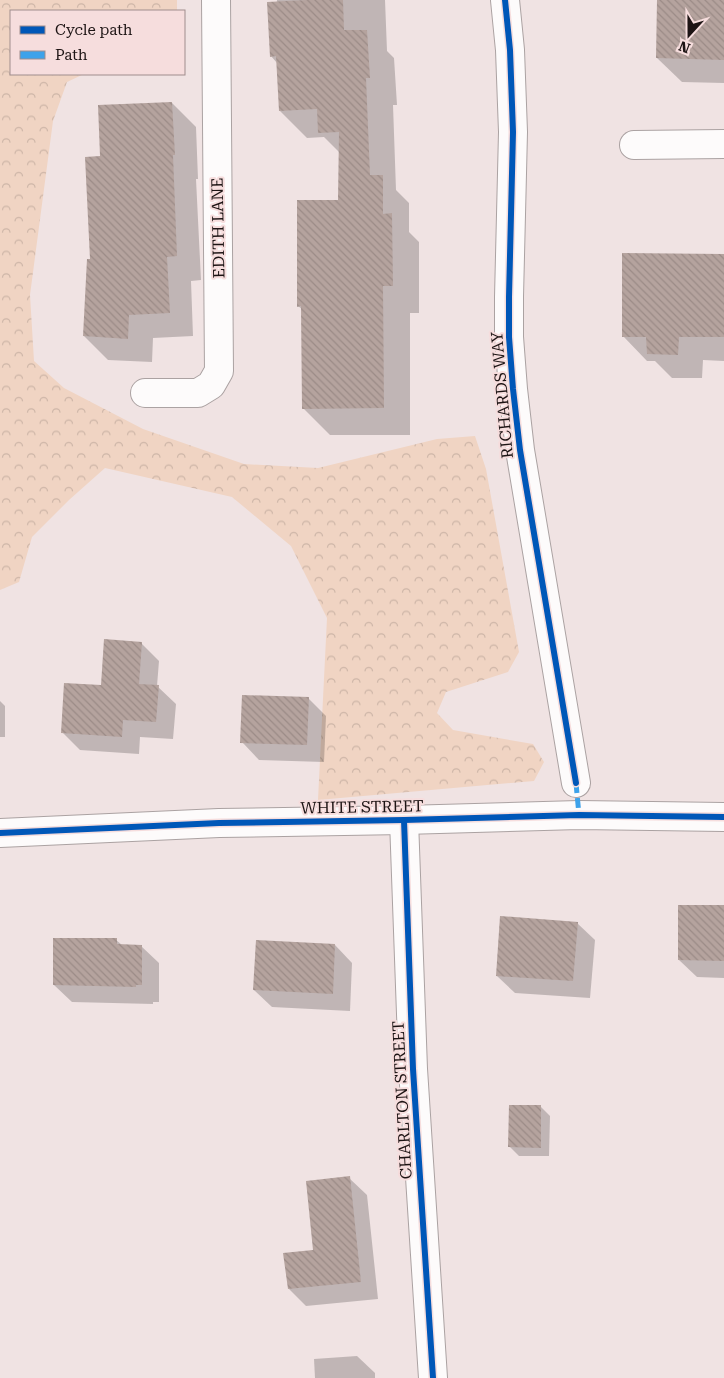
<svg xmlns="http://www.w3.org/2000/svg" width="724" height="1378" font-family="'Roboto Serif',serif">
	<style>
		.forest { fill: url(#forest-crowns) }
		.shadow { fill: #0003 }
		.building { fill: url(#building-back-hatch) }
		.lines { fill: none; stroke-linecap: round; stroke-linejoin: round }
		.minor-casing { stroke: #aba2a2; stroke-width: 30 }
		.tertiary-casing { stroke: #aba2a2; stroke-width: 30 }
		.minor { stroke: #fdfbfb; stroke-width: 28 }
		.tertiary { stroke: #fdfbfb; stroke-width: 28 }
		.quiet { stroke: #3da2ea; stroke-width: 5; stroke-dasharray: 10 5; stroke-linecap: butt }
		.cycleway-casing { stroke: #f6dddd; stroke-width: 9 }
		.cycleway { stroke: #0057b8; stroke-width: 6 }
		.labels { text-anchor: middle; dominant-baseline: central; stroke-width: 4; stroke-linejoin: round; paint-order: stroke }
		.street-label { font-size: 16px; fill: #1d1414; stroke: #f6dddd }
	</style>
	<defs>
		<pattern id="forest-crowns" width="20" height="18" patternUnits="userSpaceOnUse" patternTransform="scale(1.25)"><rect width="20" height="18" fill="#f0d4c3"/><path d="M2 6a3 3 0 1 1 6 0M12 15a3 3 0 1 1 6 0" fill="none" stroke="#cdb5a7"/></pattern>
		<pattern id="building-back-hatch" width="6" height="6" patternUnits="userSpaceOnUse" patternTransform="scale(1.25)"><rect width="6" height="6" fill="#b5a39e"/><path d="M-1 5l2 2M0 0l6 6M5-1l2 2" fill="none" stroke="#9b8b87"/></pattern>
	</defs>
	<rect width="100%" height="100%" fill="#f0e3e3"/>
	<!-- forest -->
	<path class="forest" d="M 0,0 L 177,0 L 177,11 L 11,11 L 11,74 L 84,74 L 67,82 L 53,121 L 30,295 L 34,361 L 64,388 L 143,429 L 244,464 L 318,468 L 437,439 L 475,436 L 486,469 L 519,652 L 508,672 L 446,692 L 437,713 L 453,730 L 533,744 L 544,762 L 534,781 L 318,800 L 327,618 L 291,546 L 232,497 L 105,468 L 69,500 L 32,537 L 19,582 L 0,590 Z"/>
	<!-- shadow -->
	<g class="shadow">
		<path d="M 277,0 L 385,0 L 387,51 L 394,58 L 397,105 L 393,105 L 396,190 L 409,203 L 409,232 L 419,242 L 419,313 L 410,313 L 410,435 L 330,435 L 303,408 L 303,310 L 298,306 L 340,202 L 340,153 L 324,137 L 307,138 L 280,111 L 277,63 L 271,56 Z"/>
		<path d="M 658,0 L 724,0 L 724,83 L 682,82 L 657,58 Z"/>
		<path d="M 172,103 L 196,127 L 198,179 L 196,179 L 201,280 L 191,281 L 193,336 L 153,338 L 152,362 L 108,360 L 84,336 L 101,157 Z"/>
		<path d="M 724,255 L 724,361 L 703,360 L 702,378 L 672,378 L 655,361 L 647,361 L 623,336 Z"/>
		<path d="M 141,643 L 159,661 L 157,686 L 176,704 L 173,739 L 140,737 L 139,754 L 80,750 L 62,732 Z"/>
		<path d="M 309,699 L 326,716 L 324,762 L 259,760 L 242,742 Z"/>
		<path d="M 0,701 L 5,706 L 5,737 L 0,737 Z"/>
		<path d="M 724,906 L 724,978 L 697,977 L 679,960 Z"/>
		<path d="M 577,923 L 595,940 L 590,998 L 515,993 L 497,976 Z"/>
		<path d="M 116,940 L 122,945 L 141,946 L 159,963 L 159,1002 L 153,1002 L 153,1004 L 72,1002 L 54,985 Z"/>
		<path d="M 335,945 L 352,963 L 350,1011 L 272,1007 L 254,990 Z"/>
		<path d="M 541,1107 L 550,1116 L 549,1156 L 519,1156 L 510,1147 Z"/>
		<path d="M 349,1178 L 367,1195 L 378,1299 L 306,1306 L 289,1289 L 314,1251 Z"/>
		<path d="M 357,1356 L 375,1373 L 375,1378 L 315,1378 L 314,1359 Z"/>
	</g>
	<!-- building -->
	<g class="building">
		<path d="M 307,0 L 343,0 L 344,30 L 367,30 L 370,78 L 366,78 L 370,175 L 383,175 L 383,214 L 392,213 L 393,286 L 383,286 L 384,408 L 302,409 L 301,306 L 297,307 L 297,200 L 338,200 L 339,132 L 318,133 L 317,109 L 279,111 L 276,56 L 270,57 L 267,2 Z"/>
		<path d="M 657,0 L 724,0 L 724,60 L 656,58 Z"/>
		<path d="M 172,102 L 175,155 L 173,155 L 177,256 L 167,257 L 170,313 L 129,315 L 128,339 L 83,336 L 87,259 L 90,259 L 85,157 L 100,156 L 98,105 Z"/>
		<path d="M 622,253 L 724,254 L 724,337 L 679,337 L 678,355 L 647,354 L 646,337 L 622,337 Z"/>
		<path d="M 104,639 L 142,642 L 139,684 L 159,685 L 156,722 L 123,720 L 122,737 L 61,733 L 64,683 L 101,685 Z"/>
		<path d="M 242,695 L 309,697 L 307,745 L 240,743 Z"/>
		<path d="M 678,905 L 724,905 L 724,961 L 678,960 Z"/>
		<path d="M 500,916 L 578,922 L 573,981 L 496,976 Z"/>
		<path d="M 53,938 L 117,938 L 117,944 L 142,945 L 142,985 L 136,985 L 136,987 L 53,985 Z"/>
		<path d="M 256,940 L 335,944 L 333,994 L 253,990 Z"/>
		<path d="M 509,1105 L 541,1105 L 541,1148 L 508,1147 Z"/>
		<path d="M 350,1176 L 361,1282 L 288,1289 L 283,1253 L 313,1250 L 306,1181 Z"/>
	</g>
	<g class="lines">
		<!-- minor casing -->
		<g class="minor-casing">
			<g id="minor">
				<path d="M 505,0 L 510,50 L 513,132 L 509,297 L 509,337 L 513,389 L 520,450 L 576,783"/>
				<path d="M 634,145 L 724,144"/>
				<path d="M 145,393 L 198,393 L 211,385 L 219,371 L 216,0"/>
				<path d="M 404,820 L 413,1069 L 433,1378"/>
			</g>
		</g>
		<!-- tertiary casing -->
		<g class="tertiary-casing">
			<path id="tertiary" d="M 0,833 L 219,823 L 404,820 L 579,815 L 724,817"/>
		</g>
		<!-- minor -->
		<use href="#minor" class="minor"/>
		<!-- tertiary -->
		<use href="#tertiary" class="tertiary"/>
		<!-- quiet -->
		<path class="quiet" d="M 576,783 L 579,815"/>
		<!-- cycleway casing -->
		<g class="cycleway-casing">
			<g id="cycleway">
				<path d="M 505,0 L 510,50 L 513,132 L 509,297 L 509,337 L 513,389 L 520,450 L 576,783"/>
				<path d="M 404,820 L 413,1069 L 433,1378"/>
				<path d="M 0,833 L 219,823 L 404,820 L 579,815 L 724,817"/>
			</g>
		</g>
		<!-- cycleway -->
		<use href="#cycleway" class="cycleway"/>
	</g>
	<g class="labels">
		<!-- street labels -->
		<g class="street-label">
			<text transform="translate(218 228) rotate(-91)">EDITH LANE</text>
			<text transform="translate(502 395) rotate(-95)">RICHARDS WAY</text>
			<text transform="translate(362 807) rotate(-1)">WHITE STREET</text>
			<text transform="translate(402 1100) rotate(-93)">CHARLTON STREET</text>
		</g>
	</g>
	<!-- legend -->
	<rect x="10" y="10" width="175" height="65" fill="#f6dddd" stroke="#9f8d8d"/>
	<rect x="20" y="26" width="25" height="8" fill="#0057b8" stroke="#9f8d8d"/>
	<text x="55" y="35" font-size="15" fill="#1d1414">Cycle path</text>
	<rect x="20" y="51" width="25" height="8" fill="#3da2ea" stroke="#9f8d8d"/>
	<text x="55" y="60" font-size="15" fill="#1d1414">Path</text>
	<!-- north arrow -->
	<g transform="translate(689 35) rotate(201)" stroke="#f6dddd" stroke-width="4" paint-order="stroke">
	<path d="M0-4L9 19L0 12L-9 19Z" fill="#1d1414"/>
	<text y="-8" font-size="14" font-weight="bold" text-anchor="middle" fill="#1d1414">N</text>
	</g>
</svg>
